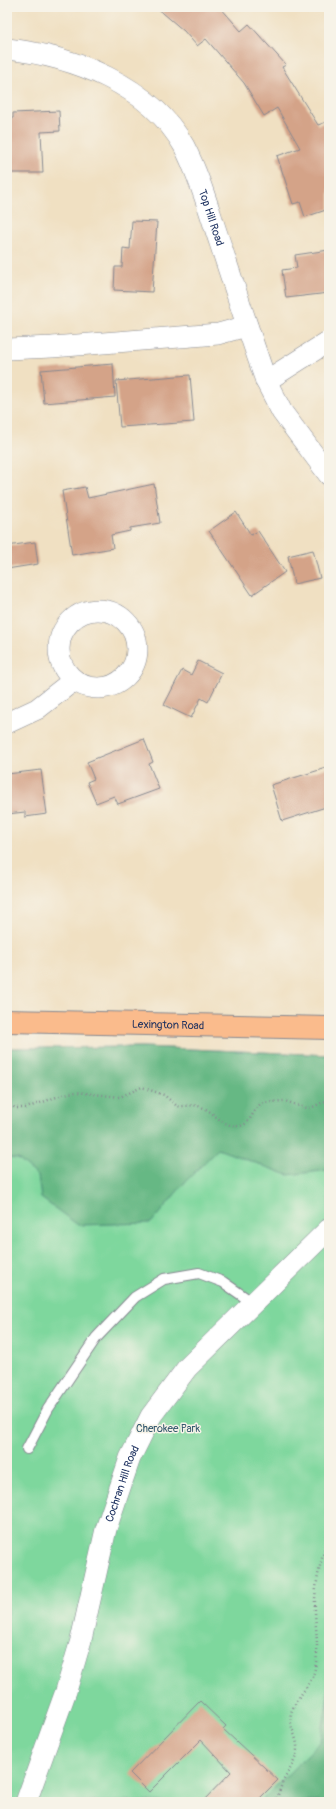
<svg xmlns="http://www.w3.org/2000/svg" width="336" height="1809" font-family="Pangolin,sans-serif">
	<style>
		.green { fill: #7ed79d; stroke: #4c837e }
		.forest { fill: #66b884; stroke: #407471 }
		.building { fill: #d4a388 }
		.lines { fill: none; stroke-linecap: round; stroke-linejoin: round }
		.lane-casing { stroke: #868890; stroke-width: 12 }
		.street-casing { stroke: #868890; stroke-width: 22 }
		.primary-casing { stroke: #868890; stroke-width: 24 }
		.path { stroke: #868890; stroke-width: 2.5; stroke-dasharray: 1 3; stroke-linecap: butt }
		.lane { stroke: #fff; stroke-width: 10 }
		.street { stroke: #fff; stroke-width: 21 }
		.primary { stroke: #fabb8c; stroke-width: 22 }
		.labels { text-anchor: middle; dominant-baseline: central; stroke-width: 3; stroke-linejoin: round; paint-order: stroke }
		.street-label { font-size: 11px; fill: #1b2f5e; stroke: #f7f3e8 }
		.park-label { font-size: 11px; fill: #34596e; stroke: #f7f3e8 }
	</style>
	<rect width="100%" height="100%" fill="#f7f3e8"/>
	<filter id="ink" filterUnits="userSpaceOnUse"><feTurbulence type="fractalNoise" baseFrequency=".025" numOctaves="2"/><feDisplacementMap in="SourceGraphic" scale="8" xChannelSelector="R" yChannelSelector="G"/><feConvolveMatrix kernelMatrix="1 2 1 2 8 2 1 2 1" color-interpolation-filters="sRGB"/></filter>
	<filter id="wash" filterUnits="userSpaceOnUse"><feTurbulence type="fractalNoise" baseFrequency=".012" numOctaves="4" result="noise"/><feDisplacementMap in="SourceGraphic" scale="16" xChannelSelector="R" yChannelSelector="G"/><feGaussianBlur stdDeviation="0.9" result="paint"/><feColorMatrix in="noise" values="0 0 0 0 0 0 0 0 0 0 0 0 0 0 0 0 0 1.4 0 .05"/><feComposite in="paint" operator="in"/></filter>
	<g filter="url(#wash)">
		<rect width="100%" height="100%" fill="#f0e0c2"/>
		<!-- green -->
		<path class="green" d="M 144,1047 L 329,1055 L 329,1802 L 7,1802 L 7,1048 Z"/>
		<!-- forest -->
		<g class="forest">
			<path d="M 144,1047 L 329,1055 L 329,1170 L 288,1175 L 218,1149 L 186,1181 L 151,1223 L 78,1225 L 41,1198 L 38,1176 L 18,1159 L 7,1158 L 7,1048 Z"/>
			<path d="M 329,1687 L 329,1802 L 260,1802 L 321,1741 Z"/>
		</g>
		<g id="blocks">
			<!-- building -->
			<g class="building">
				<path d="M 156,7 L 220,7 L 241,31 L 249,24 L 286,65 L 282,67 L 318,125 L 329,121 L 329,209 L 305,217 L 300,202 L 293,204 L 277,156 L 300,148 L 277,108 L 264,116 L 244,83 L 206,39 L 197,46 L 184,31 Z"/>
				<path d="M 59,111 L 60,131 L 41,132 L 43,173 L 7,173 L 7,118 L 13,118 L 13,113 Z"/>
				<path d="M 132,221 L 157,222 L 152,292 L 114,290 L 115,267 L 122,267 L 123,248 L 130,249 Z"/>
				<path d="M 329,250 L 329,293 L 286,298 L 282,270 L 297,268 L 295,255 Z"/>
				<path d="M 113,364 L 115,397 L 44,403 L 41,370 Z"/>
				<path d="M 190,375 L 194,422 L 120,427 L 116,381 Z"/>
				<path d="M 154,484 L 160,523 L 130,528 L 130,531 L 111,535 L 113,548 L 72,555 L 62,491 L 85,487 L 88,498 Z"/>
				<path d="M 236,512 L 251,535 L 258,531 L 285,572 L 252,595 L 209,531 Z"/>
				<path d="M 35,542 L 38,564 L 7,569 L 7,546 Z"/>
				<path d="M 313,550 L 320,578 L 294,584 L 288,556 Z"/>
				<path d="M 198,661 L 222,673 L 208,702 L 201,698 L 191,718 L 164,705 L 182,670 L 191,675 Z"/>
				<path d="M 144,739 L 153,762 L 149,764 L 159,789 L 118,804 L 114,796 L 96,803 L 87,782 L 94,779 L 87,762 Z"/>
				<path d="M 329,767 L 329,806 L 282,821 L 271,785 Z"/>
				<path d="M 41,770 L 47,814 L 25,817 L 25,812 L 7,814 L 7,774 Z"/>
				<path d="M 200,1701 L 226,1726 L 223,1729 L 278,1780 L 256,1802 L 202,1802 L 231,1772 L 201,1740 L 149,1792 L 130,1773 Z"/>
			</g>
		</g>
	</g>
	<g filter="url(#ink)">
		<use href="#blocks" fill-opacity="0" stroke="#868890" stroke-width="1"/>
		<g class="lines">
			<!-- lane casing -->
			<g class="lane-casing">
				<path id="lane" d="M 27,1449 L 48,1409 L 96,1338 L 135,1297 L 164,1279 L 199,1273 L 223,1282 L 253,1303"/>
			</g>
			<!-- street casing -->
			<g class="street-casing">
				<g id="street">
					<path id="s1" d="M 7,49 C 73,56 150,85 184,146 C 200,177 209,211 220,243 C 235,289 250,335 266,381 L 282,412 L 329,475"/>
					<path d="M 7,349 L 52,347 L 218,334 L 247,326"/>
					<path d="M 266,381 L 329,341"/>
					<circle cx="98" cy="649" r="39"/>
					<path d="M 7,723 L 37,709 L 74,680"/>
					<path id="s2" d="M 26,1802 L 66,1691 L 81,1640 L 106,1529 L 130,1458 L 151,1416 L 187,1368 L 329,1229"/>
				</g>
			</g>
			<!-- primary casing -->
			<g class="primary-casing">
				<g id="primary">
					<path id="s3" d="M 7,1021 L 329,1028"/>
				</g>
			</g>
			<!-- path -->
			<g class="path">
				<path d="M 7,1102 L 15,1108 L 26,1108 L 65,1094 L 76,1092 L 120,1097 L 142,1087 L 164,1095 L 177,1106 C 184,1107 192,1104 198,1106 C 214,1110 219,1126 238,1126 C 253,1126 252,1105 264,1103 C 267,1102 283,1101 285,1101 C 293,1103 301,1108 309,1108 C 316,1107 322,1101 329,1100"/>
				<path d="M 275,1802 C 279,1794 281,1784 286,1776 C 291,1767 296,1760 297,1749 C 298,1736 288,1727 291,1713 C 296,1697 312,1685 315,1668 C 320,1646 314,1622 315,1600 C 316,1580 321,1557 329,1538"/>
			</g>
			<!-- lane -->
			<use href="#lane" class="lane"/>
			<!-- street -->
			<use href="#street" class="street"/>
			<!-- primary -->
			<use href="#primary" class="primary"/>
		</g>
	</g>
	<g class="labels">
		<!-- street labels -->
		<g class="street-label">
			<text stroke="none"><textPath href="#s1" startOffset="286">Top Hill Road</textPath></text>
			<text stroke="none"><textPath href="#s3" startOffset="161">Lexington Road</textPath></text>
			<text stroke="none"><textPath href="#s2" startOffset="333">Cochran Hill Road</textPath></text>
		</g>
		<!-- park labels -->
		<g class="park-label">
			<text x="168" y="1428">Cherokee Park</text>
		</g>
	</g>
	<!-- margin -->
	<rect width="336" height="1809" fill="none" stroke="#f7f3e8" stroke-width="24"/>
</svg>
